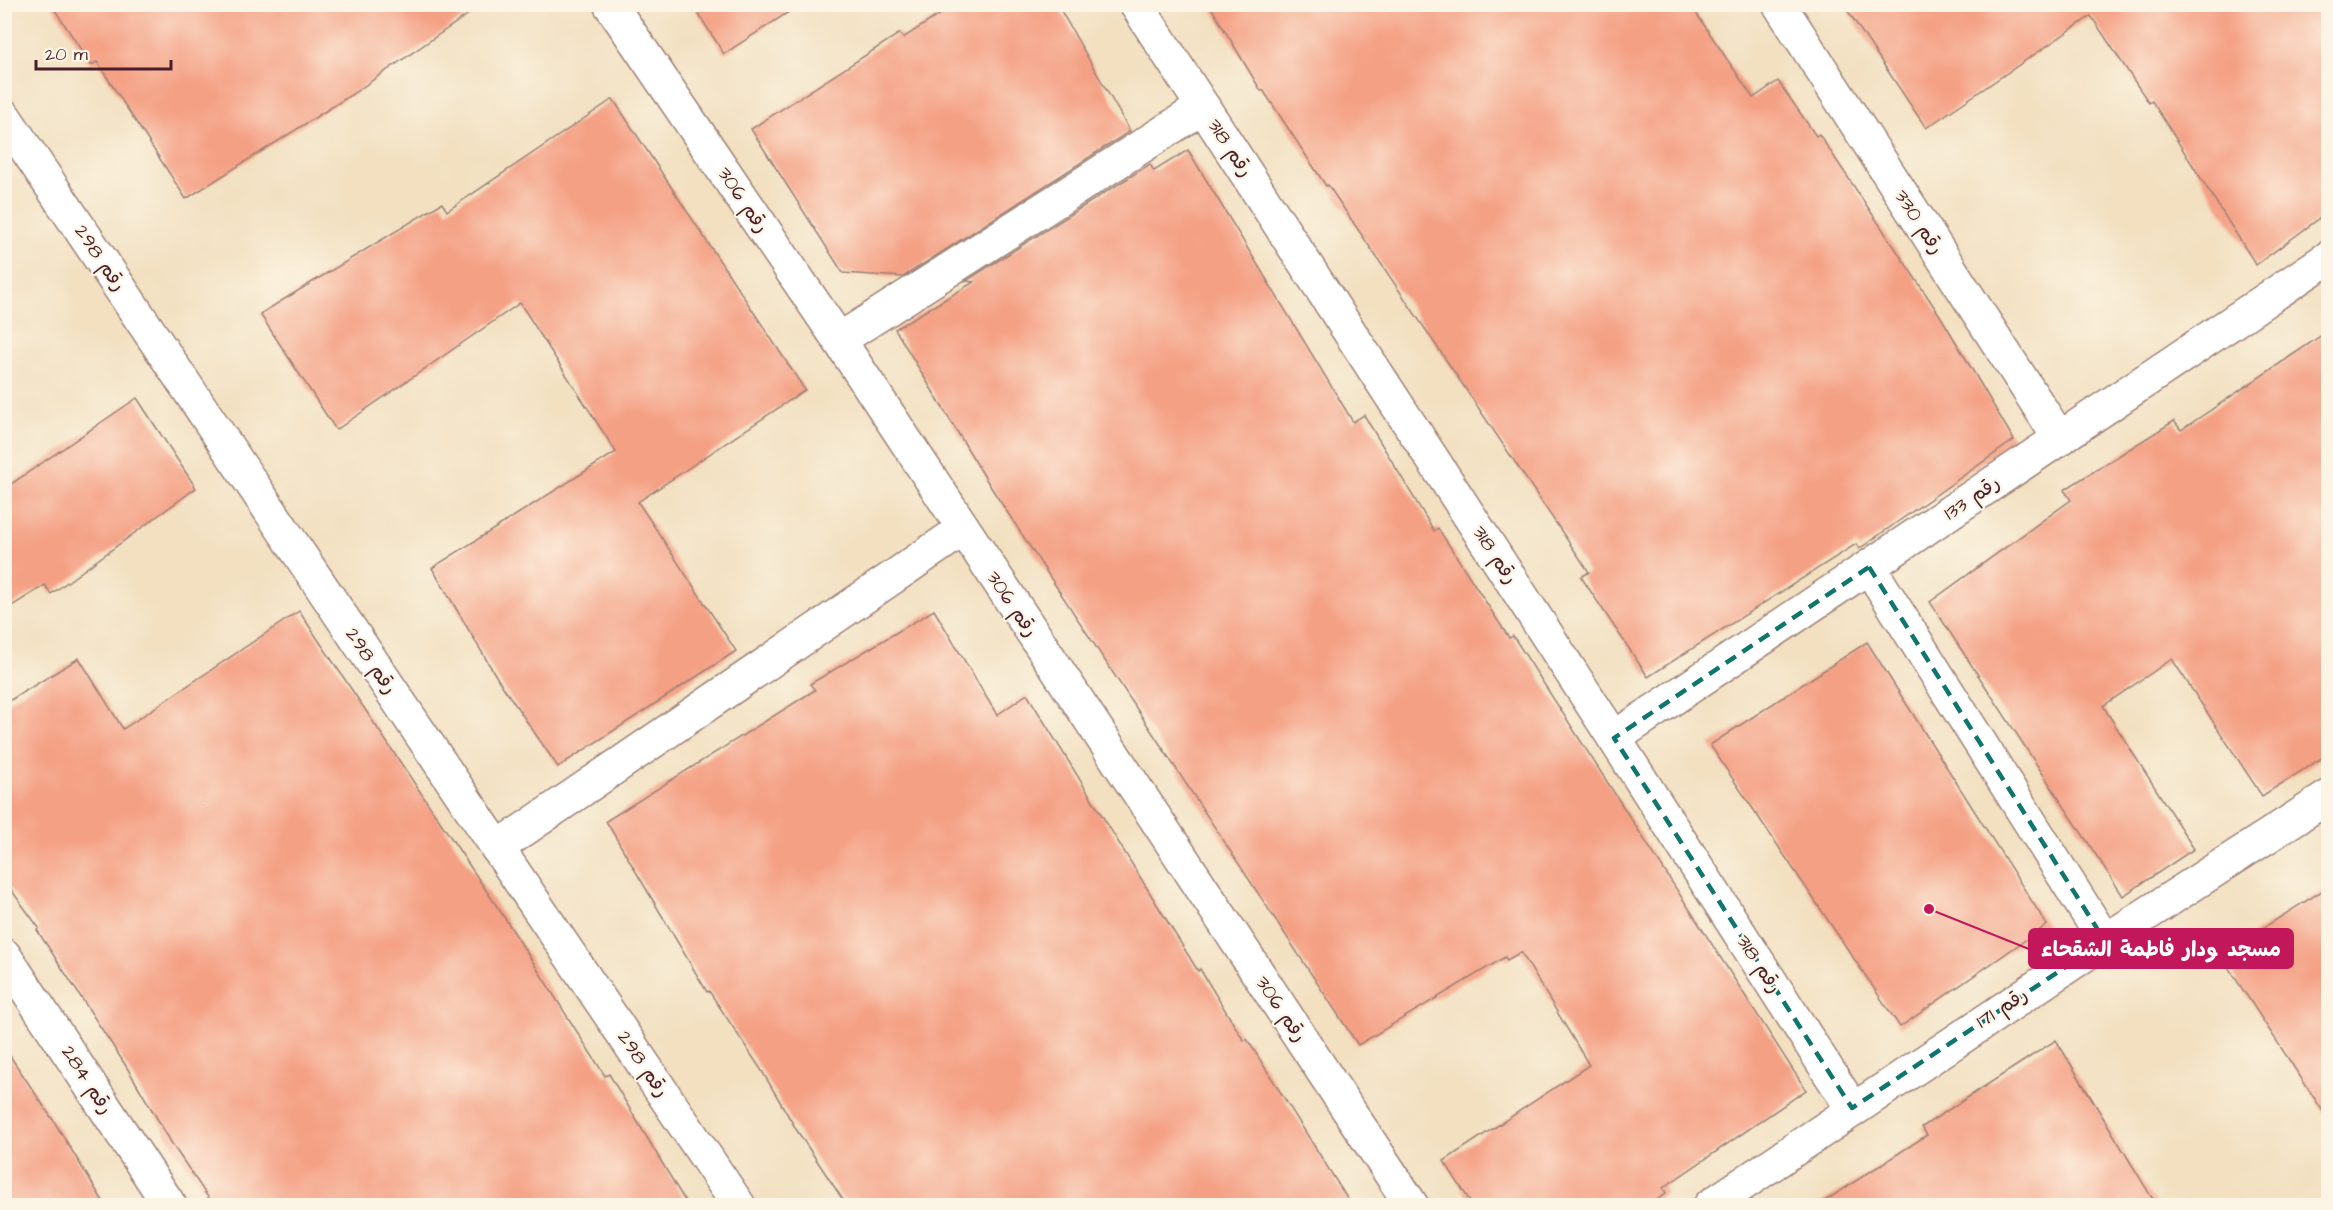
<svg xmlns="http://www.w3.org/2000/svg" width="2333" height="1210" font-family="'Architects Daughter','Playpen Sans Arabic',sans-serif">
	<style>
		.building { fill: #f4a084 }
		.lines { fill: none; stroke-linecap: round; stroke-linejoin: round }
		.street-casing { stroke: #9e8076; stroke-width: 36 }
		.street { stroke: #fff; stroke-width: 33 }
		.marked { fill: none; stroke: #0f766e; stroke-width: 4.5; stroke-dasharray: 12 8; stroke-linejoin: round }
		.labels { text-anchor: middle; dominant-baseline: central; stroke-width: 4.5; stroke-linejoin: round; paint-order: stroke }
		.street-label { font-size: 20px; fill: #4a1f2b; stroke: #fcf5e5 }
		.leader { fill: none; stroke: #c2185b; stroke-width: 2 }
		.callout-dot { fill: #c2185b; stroke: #fcf5e5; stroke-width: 2 }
		.callout { fill: #c2185b; stroke: #c2185b; stroke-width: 2 }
		.callout-label { font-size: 21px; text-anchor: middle; font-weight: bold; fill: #fff }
	</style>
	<rect width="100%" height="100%" fill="#fcf5e5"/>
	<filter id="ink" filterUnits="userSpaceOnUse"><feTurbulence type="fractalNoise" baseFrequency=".0167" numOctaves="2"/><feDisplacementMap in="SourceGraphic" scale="12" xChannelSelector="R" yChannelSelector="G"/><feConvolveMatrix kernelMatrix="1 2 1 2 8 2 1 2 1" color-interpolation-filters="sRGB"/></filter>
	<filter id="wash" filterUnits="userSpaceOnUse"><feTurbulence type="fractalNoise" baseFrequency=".008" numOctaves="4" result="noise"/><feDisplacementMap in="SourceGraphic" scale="24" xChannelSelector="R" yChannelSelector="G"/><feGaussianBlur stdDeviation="1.35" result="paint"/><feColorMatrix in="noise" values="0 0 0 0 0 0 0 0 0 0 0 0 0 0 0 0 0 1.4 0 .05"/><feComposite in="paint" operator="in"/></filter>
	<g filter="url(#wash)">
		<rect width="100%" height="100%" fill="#f2e0c1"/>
		<g id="blocks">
			<!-- building -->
			<g class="building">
				<path d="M 51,4 L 483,4 L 351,95 L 186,199 L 97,62 L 91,65 Z"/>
				<path d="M 692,4 L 801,4 L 724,54 Z"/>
				<path d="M 956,4 L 1057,4 L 1130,131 L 903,277 L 843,273 L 751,129 L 900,33 L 903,38 Z"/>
				<path d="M 1209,4 L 1690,4 L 1753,98 L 1778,81 L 1816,136 L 1819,134 L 1941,317 L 2014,440 L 1859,549 L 1856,544 L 1648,677 L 1581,577 L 1589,572 L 1328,185 L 1326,186 L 1263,90 L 1261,91 Z"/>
				<path d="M 1843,4 L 2317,4 L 2328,23 L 2328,212 L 2256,265 L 2152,101 L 2149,103 L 2091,16 L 1926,128 Z"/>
				<path d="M 613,99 L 805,390 L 638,502 L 736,651 L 558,767 L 499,681 L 432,568 L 616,452 L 520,303 L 336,430 L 260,314 L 442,203 L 447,211 Z"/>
				<path d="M 1188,150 L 1353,422 L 1364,415 L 1434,531 L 1438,528 L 1509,638 L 1513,636 L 1806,1090 L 1663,1188 L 1666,1193 L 1649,1206 L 1473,1206 L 1444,1161 L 1589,1065 L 1521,952 L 1507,960 L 1505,957 L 1358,1045 L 992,489 L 895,329 L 974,282 L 966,281 L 1150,164 L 1154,171 Z"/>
				<path d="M 2328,331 L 2328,754 L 2262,796 L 2172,659 L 2103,706 L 2194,849 L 2123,896 L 1930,602 L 2071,500 L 2064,490 L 2174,421 L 2181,430 Z"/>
				<path d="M 137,398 L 196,488 L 51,594 L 45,585 L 4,611 L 4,489 Z"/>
				<path d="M 934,610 L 997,715 L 1027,694 L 1198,971 L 1200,969 L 1244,1041 L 1247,1039 L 1352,1206 L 847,1206 L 796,1129 L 762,1071 L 709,991 L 707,992 L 606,821 L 815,690 L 810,684 Z"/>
				<path d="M 299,611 L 510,926 L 605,1076 L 609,1074 L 688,1206 L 214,1206 L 174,1147 L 126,1066 L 37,930 L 39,928 L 4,880 L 4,704 L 79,658 L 123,729 Z"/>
				<path d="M 1867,642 L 2047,925 L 1900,1027 L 1710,745 Z"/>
				<path d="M 2328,887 L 2328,1119 L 2220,955 Z"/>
				<path d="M 2056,1040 L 2157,1206 L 1817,1206 L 1927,1135 L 1922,1127 Z"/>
				<path d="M 4,1047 L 55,1123 L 106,1206 L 4,1206 Z"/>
			</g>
		</g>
	</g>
	<g filter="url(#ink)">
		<use href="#blocks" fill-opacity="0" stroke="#9e8076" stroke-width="1.5"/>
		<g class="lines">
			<!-- street casing -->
			<g class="street-casing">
				<g id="street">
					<path d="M 610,4 L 839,340 L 1412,1206"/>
					<path d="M 1136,4 L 1614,738 L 1852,1108"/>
					<path d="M 1779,4 L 2060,439"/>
					<path d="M 4,116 L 739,1206"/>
					<path d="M 839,340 L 1203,107"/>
					<path d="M 1869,567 L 2105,941"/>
					<path d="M 1614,738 L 2328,258"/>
					<path d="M 497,848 L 962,530"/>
					<path d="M 4,955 L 170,1206"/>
					<path d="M 1710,1206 L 2105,941 L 2328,797"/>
				</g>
			</g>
			<!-- street -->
			<use href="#street" class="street"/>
		</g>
	</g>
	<!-- marked area -->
	<path class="marked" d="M 1869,567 L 2105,941 L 1852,1108 L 1614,738 Z"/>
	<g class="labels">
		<!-- street labels -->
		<g class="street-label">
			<text transform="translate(1230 148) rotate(57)">رقم 318</text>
			<text transform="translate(743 200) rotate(56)">رقم 306</text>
			<text transform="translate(1919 222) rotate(57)">رقم 330</text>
			<text transform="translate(100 258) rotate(56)">رقم 298</text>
			<text transform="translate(1972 498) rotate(-34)">رقم 133</text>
			<text transform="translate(1495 555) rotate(57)">رقم 318</text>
			<text transform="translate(1012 604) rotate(56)">رقم 306</text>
			<text transform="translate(371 661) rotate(56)">رقم 298</text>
			<text transform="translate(1759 964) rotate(57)">رقم 318</text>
			<text transform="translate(2002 1008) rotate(-33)">رقم 171</text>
			<text transform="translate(1281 1009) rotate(56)">رقم 306</text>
			<text transform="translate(643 1064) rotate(56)">رقم 298</text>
			<text transform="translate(87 1080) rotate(57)">رقم 284</text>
		</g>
	</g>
	<!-- callouts -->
	<path class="leader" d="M1929 909L2029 949"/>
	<circle class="callout-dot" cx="1929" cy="909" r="6"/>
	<rect class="callout" x="2029" y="929" width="264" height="39" rx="6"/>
	<g class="callout-label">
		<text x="2161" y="956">مسجد ودار فاطمة الشقحاء</text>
	</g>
	<!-- margin -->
	<rect width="2333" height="1210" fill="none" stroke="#fcf5e5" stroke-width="24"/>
	<!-- scale -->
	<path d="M36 60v9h135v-9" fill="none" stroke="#4a1f2b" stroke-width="3"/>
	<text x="45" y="60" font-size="18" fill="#4a1f2b" stroke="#fcf5e5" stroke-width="4.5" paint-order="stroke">20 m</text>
</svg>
